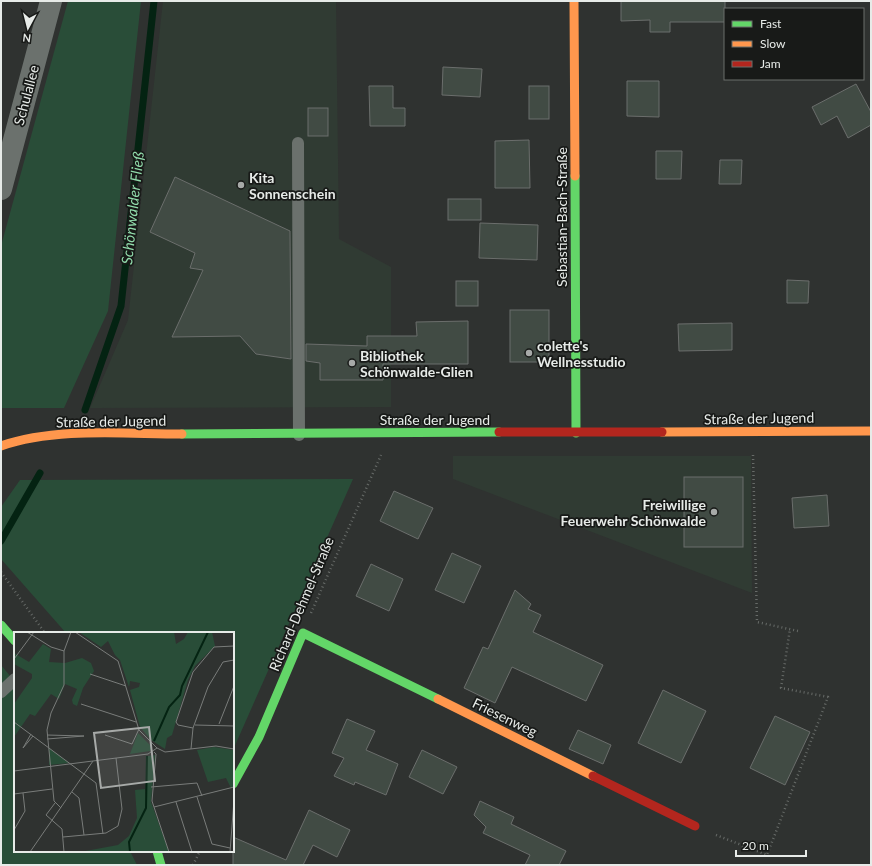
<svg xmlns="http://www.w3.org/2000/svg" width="872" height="866" font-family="Lato,sans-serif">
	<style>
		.built { fill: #303b33 }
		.green { fill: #294d38 }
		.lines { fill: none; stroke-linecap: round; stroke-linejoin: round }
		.stream { stroke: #042312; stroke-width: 7 }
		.building { fill: #414b44; stroke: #6b6e6c }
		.path { stroke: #676b68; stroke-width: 2.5; stroke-dasharray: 1 3; stroke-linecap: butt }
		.lane { stroke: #6b716d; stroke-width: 12 }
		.street { stroke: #6b716d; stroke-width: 22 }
		.fast { stroke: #63d668; stroke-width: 9 }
		.slow { stroke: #ff974d; stroke-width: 9 }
		.jam { stroke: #b3261e; stroke-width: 9 }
		.poi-dot { fill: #a7aaa8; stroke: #181a18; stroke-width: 1.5 }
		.labels { text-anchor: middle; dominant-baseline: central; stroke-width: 3.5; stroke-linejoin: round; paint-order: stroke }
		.street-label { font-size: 14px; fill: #e7ebe8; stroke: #181a18 }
		.poi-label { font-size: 14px; font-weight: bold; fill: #e7ebe8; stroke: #181a18; text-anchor: start }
		.water-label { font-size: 15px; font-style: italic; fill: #92dcac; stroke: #181a18 }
		.inset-river { fill: none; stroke: #042312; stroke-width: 2 }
		.inset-road { fill: none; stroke: #797c7a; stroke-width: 1 }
		.view { fill: #a7aaa8; fill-opacity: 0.15; stroke: #a7aaa8; stroke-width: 2 }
		.inset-edge { fill: none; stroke: #e7ebe8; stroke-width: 2 }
	</style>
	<rect width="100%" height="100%" fill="#2f3230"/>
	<!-- built -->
	<g class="built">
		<path d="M 163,1 L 336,1 L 339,239 L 391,267 L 391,407 L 90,408 L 128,320 Z"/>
		<path d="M 453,456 L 751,456 L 752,593 L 453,479 Z"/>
	</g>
	<!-- green -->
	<g class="green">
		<path d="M 68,1 L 141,1 L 108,311 L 64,408 L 1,408 L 1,246 Z"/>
		<path d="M 353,479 L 233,750 L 233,633 L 66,633 L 1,559 L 1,507 L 20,480 Z"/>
		<path d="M 1,665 L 15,682 L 15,851 L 130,851 L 137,865 L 1,865 Z"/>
	</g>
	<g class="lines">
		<!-- stream -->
		<g class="stream">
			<path d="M 85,410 L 121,306 L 154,1"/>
			<path d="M 1,541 L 40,473"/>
		</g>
	</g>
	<!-- building -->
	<g class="building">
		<path d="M 621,1 L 725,1 L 725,22 L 670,22 L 670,32 L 650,32 L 650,20 L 621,21 Z"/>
		<path d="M 443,67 L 482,69 L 480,97 L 442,95 Z"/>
		<path d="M 627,81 L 659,81 L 659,117 L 627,116 Z"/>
		<path d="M 856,84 L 871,112 L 871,125 L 848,138 L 837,116 L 821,125 L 812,107 Z"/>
		<path d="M 369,86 L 393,86 L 393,108 L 405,108 L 405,126 L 370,126 Z"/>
		<rect x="529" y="86" width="20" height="33"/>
		<rect x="308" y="108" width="20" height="28"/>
		<path d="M 529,140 L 530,188 L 495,188 L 495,141 Z"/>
		<path d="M 656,151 L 682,151 L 681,179 L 656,179 Z"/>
		<path d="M 720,160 L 742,160 L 741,184 L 719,184 Z"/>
		<path d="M 175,177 L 290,231 L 291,359 L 256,354 L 240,336 L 172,337 L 203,270 L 190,268 L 195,253 L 150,232 Z"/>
		<rect x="448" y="199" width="33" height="21"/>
		<path d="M 480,223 L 538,225 L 537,260 L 479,258 Z"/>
		<path d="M 787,280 L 809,281 L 808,303 L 787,303 Z"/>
		<rect x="456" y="281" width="22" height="25"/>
		<rect x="510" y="310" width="39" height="52"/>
		<path d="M 468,321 L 468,364 L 383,364 L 383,380 L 320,380 L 320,363 L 306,361 L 306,344 L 367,346 L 367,336 L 417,336 L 416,322 Z"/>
		<path d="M 732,323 L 732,350 L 679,351 L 678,324 Z"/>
		<rect x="684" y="477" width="59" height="70"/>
		<path d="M 394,491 L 433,508 L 418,539 L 380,521 Z"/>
		<path d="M 827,495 L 829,526 L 794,528 L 792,498 Z"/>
		<path d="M 452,553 L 481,566 L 464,603 L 435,590 Z"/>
		<path d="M 371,564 L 403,579 L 389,611 L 356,596 Z"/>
		<path d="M 515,590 L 531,604 L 528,609 L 541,615 L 533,632 L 603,665 L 586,701 L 512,667 L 495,703 L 464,688 L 483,647 L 488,649 Z"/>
		<path d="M 663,690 L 706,711 L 681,763 L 638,743 Z"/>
		<path d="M 775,716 L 810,732 L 785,785 L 750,768 Z"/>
		<path d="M 347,719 L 375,731 L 366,750 L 398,764 L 386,795 L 355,782 L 354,785 L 334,776 L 344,758 L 332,753 Z"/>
		<path d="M 578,730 L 611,745 L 603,764 L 569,749 Z"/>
		<path d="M 422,750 L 457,767 L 443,794 L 409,777 Z"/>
		<path d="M 480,801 L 514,817 L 511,824 L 566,851 L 559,865 L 525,865 L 530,855 L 483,833 L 486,827 L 474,815 Z"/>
		<path d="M 309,810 L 350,830 L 337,857 L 313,845 L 303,865 L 233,865 L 233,837 L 286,860 Z"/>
	</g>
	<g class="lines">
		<!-- path -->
		<g class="path">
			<path d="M 753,455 L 757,622 L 798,631"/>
			<path d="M 1,572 L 45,633"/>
			<path d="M 311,613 L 381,455"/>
			<path d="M 716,835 L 767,855 L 828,697 L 781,688 L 790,629"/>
			<path d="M 193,865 L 200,851"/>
		</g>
		<!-- lane -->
		<g class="lane">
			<path d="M 298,143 L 299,435"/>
			<path d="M 1,692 L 15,679"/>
		</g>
		<!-- street -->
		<path class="street" d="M 1,189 L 51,1"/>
		<!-- fast -->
		<g class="fast">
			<path d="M 575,176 L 576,433"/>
			<path d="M 182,434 L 499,432"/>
			<path d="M 1,625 L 15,641"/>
			<path d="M 233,784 L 259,737 L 303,633 L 438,699"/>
			<path d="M 157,851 L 161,865"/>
		</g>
		<!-- slow -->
		<g class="slow">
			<path d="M 574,1 L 575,176"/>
			<path d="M 662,432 L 871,431"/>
			<path d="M 1,446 C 56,427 124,434 182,434"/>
			<path d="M 438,699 L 593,776"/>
		</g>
		<!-- jam -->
		<g class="jam">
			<path d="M 499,432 L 662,432"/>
			<path d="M 593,776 L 695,826"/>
		</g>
	</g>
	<!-- markers -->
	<g class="poi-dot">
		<circle cx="241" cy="185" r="4"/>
		<circle cx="529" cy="353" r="4"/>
		<circle cx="352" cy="363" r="4"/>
		<circle cx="714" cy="512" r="4"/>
	</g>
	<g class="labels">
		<!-- street labels -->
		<g class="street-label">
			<text transform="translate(26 95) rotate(-75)">Schulallee</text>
			<text transform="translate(561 217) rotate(-90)">Sebastian-Bach-Straße</text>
			<text transform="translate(759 418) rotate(-1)">Straße der Jugend</text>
			<text x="435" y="419">Straße der Jugend</text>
			<text transform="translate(111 421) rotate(-1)">Straße der Jugend</text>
			<text transform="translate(301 604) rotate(-67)">Richard-Dehmel-Straße</text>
			<text transform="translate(505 717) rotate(26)">Friesenweg</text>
		</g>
		<!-- poi labels -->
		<g class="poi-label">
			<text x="249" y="177">Kita<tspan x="249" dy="16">Sonnenschein</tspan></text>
			<text x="537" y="345">colette's<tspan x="537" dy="16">Wellnesstudio</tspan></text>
			<text x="360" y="355">Bibliothek<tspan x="360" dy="16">Schönwalde-Glien</tspan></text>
			<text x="706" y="504" text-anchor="end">Freiwillige<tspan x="706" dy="16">Feuerwehr Schönwalde</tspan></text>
		</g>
		<!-- water labels -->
		<g class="water-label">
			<text transform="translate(132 208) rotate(-84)">Schönwalder Fließ</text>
		</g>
	</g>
	<!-- overview -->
	<g transform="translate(14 632)">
		<rect width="220" height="220" fill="#2f3230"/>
		<path d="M 65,0 L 160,0 L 162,12 L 170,7 L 174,0 L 198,0 L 201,14 L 181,34 L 174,48 L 158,103 L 153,106 L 151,117 L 137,108 L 126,95 L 116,58 L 125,55 L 126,51 L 116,49 L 115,55 L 106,28 L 101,23 L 94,9 L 87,15 ZM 29,12 L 37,17 L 35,30 L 51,31 L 68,26 L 77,31 L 80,39 L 69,56 L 63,74 L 59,72 L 58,68 L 63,57 L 51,52 L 45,67 L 37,62 L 21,84 L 16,82 L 0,105 L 0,72 L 18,46 L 18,42 L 0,32 L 0,21 L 15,30 ZM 124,101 L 138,115 L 136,119 L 116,122 ZM 200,115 L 220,118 L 220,154 L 217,156 L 212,146 L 194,150 L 183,118 ZM 35,116 L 55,131 L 35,133 ZM 141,123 L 137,170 L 155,220 L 66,220 L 104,213 L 115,204 L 123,186 L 121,158 L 131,157 L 133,179 L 132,130 L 134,124 Z" fill="#294d38"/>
		<path class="inset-river" d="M 140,109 L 155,75 L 166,63 L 168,54 L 194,0M 116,220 L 115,210 L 132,176 L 133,124"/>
		<path class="inset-road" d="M 13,0 L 37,15 L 50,19M 61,0 L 104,29 L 125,98 L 143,116 L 151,120 L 202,114 L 220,117M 0,27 L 20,0M 76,42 L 112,54M 67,72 L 122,90M 0,90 L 82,151 L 89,202M 205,92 L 220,54M 181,93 L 220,94M 179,96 L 164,93 L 162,90 L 179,40 L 200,15 L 220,14M 17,102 L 9,116 L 19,104M 91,103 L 118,112 L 125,97M 33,107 L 70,104 L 33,103M 177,117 L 179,96 L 194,55 L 209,30 L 220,28M 140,120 L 142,122 L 138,169 L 155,220M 0,139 L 134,122 L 143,116M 137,155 L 183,151 L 188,164M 58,160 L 65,166 L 70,203M 0,162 L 38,157M 183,165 L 198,212 L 216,216M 162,170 L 178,220M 41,171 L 32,183 L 48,197 L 50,220M 140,175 L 220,155M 47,176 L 40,169 L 33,98 L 37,81 L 50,53 L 50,19 L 57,0M 0,198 L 11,179 L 9,161M 49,205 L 92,201 L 104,194 L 108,177 L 102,126M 16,220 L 79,129M 216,220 L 220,168"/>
		<path class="view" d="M 135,95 L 141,149 L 87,156 L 80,101 Z"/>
		<rect width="220" height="220" class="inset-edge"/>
	</g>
	<!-- border -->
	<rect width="872" height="866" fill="none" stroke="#e7ebe8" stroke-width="4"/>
	<!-- legend -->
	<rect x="724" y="8" width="140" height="72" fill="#181a18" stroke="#6b6e6b"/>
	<rect x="732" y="21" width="20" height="6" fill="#63d668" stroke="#6b6e6b"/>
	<text x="760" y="28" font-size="12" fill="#e7ebe8">Fast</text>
	<rect x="732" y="41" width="20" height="6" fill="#ff974d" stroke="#6b6e6b"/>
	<text x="760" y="48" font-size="12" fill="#e7ebe8">Slow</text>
	<rect x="732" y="61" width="20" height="6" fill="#b3261e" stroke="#6b6e6b"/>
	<text x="760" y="68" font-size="12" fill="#e7ebe8">Jam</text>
	<!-- north arrow -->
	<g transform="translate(28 28) rotate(187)" stroke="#181a18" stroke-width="3" paint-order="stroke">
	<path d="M0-3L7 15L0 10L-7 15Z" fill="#e7ebe8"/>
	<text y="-6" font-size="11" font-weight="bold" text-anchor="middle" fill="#e7ebe8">N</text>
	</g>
	<!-- scale -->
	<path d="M736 850v6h70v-6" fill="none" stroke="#e7ebe8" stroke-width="2"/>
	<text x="742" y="850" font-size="12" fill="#e7ebe8" stroke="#181a18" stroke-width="3" paint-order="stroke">20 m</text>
</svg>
